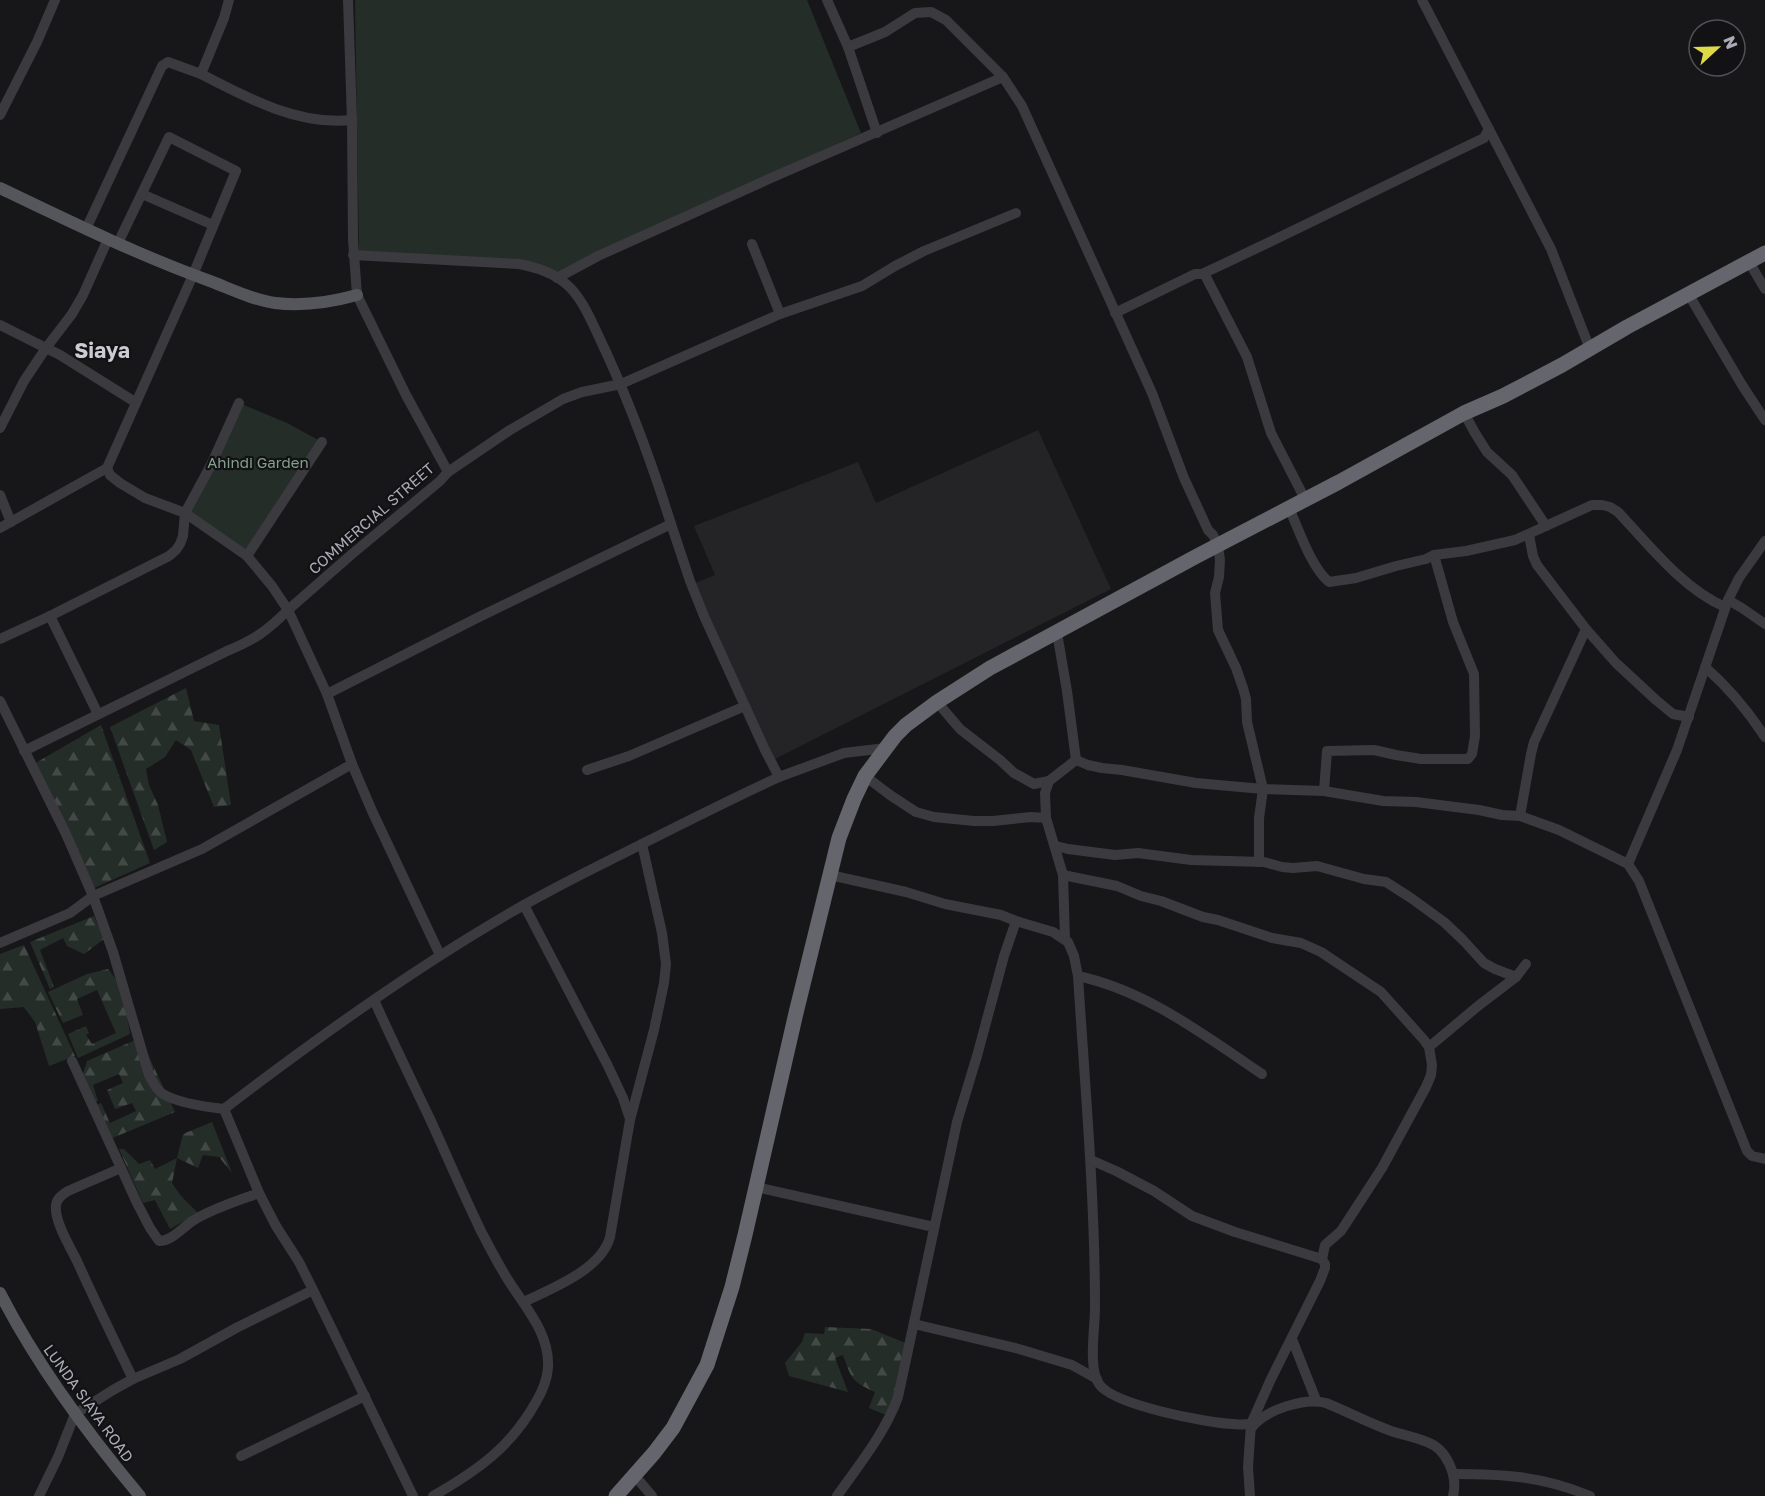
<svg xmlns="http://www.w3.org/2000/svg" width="1765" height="1496" font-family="'Golos Text',sans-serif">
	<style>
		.built { fill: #242326 }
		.forest { fill: url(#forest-firs) }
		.green { fill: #252d29 }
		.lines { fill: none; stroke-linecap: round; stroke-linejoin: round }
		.minor { stroke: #3b3a3f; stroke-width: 10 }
		.major { stroke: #55555c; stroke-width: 12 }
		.highway { stroke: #65656e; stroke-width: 15 }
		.labels { text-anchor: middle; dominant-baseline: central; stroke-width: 4.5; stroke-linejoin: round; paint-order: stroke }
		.park-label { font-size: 15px; fill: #83a08d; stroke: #121214 }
		.street-label { font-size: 15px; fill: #aaabb7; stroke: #121214 }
		.district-label { font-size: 21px; font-weight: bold; fill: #cbcbd4; stroke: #121214 }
	</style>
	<defs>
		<pattern id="forest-firs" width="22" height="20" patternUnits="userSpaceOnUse" patternTransform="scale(1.5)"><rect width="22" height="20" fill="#252d29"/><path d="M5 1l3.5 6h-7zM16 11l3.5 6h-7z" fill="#424946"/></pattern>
	</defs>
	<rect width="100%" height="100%" fill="#171719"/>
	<!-- built -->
	<path class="built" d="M 1038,430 L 1111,589 L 771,761 L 693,584 L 715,575 L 694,526 L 858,462 L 876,503 Z"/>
	<!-- forest -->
	<g class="forest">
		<path d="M 186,688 L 194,721 L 219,725 L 231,805 L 214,807 L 191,750 L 176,740 L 165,757 L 146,769 L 149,785 L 158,805 L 167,842 L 154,850 L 110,727 Z"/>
		<path d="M 101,725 L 150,863 L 94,888 L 32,765 Z"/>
		<path d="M 94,916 L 104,939 L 84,954 L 67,946 L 63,938 L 40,950 L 54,987 L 50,989 L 30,942 Z"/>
		<path d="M 24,945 L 75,1056 L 49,1066 L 35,1022 L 24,1007 L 0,1009 L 0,954 Z"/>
		<path d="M 108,969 L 122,987 L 130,1034 L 78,1058 L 68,1034 L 86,1026 L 89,1033 L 86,1035 L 92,1044 L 116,1033 L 97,990 L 77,999 L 83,1015 L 63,1023 L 48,992 L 87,974 Z"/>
		<path d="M 140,1038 L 175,1112 L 110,1139 L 96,1105 L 101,1103 L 110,1123 L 136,1111 L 132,1103 L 115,1109 L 107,1090 L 123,1083 L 119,1074 L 93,1085 L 98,1101 L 94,1103 L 82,1077 L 87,1061 Z"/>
		<path d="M 212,1122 L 232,1173 L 219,1157 L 203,1155 L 198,1168 L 177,1158 L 172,1183 L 181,1196 L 198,1213 L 170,1229 L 155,1200 L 143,1203 L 119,1149 L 124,1149 L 139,1164 L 150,1160 L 155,1169 L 177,1158 L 183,1134 Z"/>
		<path d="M 825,1327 L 871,1329 L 913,1346 L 886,1415 L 869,1408 L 875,1392 C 852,1382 851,1378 843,1355 L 835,1358 L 848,1392 L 789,1376 L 785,1363 L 802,1342 L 805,1333 L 824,1334 Z"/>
	</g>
	<!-- green -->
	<g class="green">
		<path d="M 355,0 L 807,0 L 861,133 L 683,214 L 557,278 L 515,260 L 359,255 Z"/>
		<path d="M 239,403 L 287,423 L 322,442 L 250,552 L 185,513 Z"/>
	</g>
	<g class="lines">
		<!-- minor -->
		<g class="minor">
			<path d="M 348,0 L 352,120 L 353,240 L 357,295 L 406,395 L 448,472 L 440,481 L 352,554 L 288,610 L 327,694 L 352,764 L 372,811 L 440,955"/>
			<path d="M 827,0 L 848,47 L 877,133"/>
			<path d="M 1422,0 L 1551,249 L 1590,349"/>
			<path d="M 848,47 L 885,32 L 915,13 L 931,12 L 946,20 L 1003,77"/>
			<path d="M 201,74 C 247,98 299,126 352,120"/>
			<path d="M 0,115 L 37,42 L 55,0"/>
			<path d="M 142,194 L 213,225"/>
			<path d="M 86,229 L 162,66 L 168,62 L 201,74 L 224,18 L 229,0"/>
			<path d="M 353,255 L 519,264 C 535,267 552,272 565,283 C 581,296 590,318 599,337 C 628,398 651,460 671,524"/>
			<path d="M 1749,262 L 1765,289"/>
			<path d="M 1202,274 C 1297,230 1390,183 1484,138 L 1489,129"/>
			<path d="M 557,278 L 598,256 L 771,178 L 1003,77 L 1022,106 L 1152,393 L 1184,478 L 1208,530 L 1213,535 L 1218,546 L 1220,560 L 1219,577 L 1215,593 L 1218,630 L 1236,668 L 1243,688 L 1246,699 L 1247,722 L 1263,789 L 1259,818 L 1259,862"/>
			<path d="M 1689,295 L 1742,385 L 1765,420"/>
			<path d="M 1115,313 L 1195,274 L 1202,274 L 1205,275 L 1247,357 L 1271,433 L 1305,499"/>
			<path d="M 780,314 L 862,286 L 895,266 L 924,251 L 1016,213"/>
			<path d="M 0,325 L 60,355 L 135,402"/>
			<path d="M 1464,413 L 1475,433 L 1487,452 L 1512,475 L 1546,526"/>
			<path d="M 0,428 L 24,381 L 46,348 L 72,314 L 83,295 L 108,239"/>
			<path d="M 448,472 L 510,430 L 563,399 L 582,392 L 621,384 L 780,314 L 752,244"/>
			<path d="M 0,495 L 11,522"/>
			<path d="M 1289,508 C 1299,530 1311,567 1329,582 L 1356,578 L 1396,566 L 1426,559 L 1434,555 L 1466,551 L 1515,540 L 1592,505 L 1602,505 L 1610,507 L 1618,512 C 1649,545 1683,589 1725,607"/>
			<path d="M 0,528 L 107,468"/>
			<path d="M 1529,535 L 1533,556 L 1537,565 L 1586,629 L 1616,663 L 1656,700 L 1673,714 L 1689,717"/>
			<path d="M 247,556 L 322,442"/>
			<path d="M 1728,600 L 1742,608 L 1765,624"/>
			<path d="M 50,616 L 98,714"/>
			<path d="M 1057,633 L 1067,691 L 1076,760"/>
			<path d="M 0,639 L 50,616 L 169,556 L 176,550 L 180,544 L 183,536 L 185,513 L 211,465 L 239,403"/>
			<path d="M 1705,667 C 1728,687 1748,711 1765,737"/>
			<path d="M 327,694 L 479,617 L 671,524 L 690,581 L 704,616 L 765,750 L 779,777 L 844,753 L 886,748"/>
			<path d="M 0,701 L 66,834 L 93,896 L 113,952 L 149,1075 C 153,1082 156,1090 163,1094 C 178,1103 206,1107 224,1109 C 309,1044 396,981 488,926 C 532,899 578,876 624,853 C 676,827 727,801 779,777"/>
			<path d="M 937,702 L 960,729 L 1000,760 L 1014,773 L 1034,784 L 1049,781"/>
			<path d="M 24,751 L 227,651 C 254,640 267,631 288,610 L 272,586 L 247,556 L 185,513 L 145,498 L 120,483 L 110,475 L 107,468 L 193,275 L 236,171 L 169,137 L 118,243"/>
			<path d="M 587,770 L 629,756 L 745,706"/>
			<path d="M 865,776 L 890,795 L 916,812 L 934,817 L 974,821 L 993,821 L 1031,817 L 1046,818"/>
			<path d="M 1324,791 L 1327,751 L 1374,750 L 1396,755 L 1421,759 L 1468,759 L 1472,754 L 1475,736 L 1474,674 L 1453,622 L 1434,555"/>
			<path d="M 1520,816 L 1531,754 L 1534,742 L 1586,629"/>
			<path d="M 1056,846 L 1068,849 L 1115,855 L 1138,853 L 1191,860 L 1264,862 L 1282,867 L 1293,868 L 1317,866 L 1364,879 L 1386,882 L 1411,898 L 1444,922 L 1463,940 L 1484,963 L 1495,969 L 1516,977"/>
			<path d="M 1628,864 L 1677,750 L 1728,600 L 1739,578 L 1765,541"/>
			<path d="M 830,875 L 906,892 L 945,904 L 1001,915 L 1016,921 L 1053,932 L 1068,942 L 1074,956 L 1078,976 C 1085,1087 1095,1197 1095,1308 C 1095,1328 1088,1368 1099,1384 C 1113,1405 1207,1423 1233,1424 C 1239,1425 1245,1424 1251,1424"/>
			<path d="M 1063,875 L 1117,886 L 1141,896 L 1161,901 L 1203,917 L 1218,920 L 1272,938 L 1301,943 L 1321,952 L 1381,992 L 1424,1040 L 1429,1047 L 1432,1065 L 1431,1075 L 1426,1087 L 1382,1168 L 1341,1231 L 1325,1245 L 1322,1259 L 1325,1264 L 1325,1268 L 1320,1281 L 1271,1379 L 1251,1424 L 1248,1467 L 1250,1496"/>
			<path d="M 524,905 L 608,1066 L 623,1098 L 630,1119"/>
			<path d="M 1065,939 L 1063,875 L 1046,818 L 1045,793 L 1049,781 L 1076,760 L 1088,765 L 1102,768 L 1122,770 L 1196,783 L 1263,789 L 1324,791 L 1383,801 L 1416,802 L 1479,810 L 1502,815 L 1520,816 L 1559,830 L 1622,861 L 1628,864 L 1639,881 L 1747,1151 L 1752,1156 L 1765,1159"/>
			<path d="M 0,943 L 70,913 L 93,896 L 202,849 L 352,764"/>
			<path d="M 1078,976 C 1147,991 1204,1035 1262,1074"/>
			<path d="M 374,1000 C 392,1040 411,1079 430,1119 C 447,1156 463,1194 481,1231 C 490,1248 499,1266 510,1283 C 527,1309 550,1335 548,1368 C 547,1380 542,1392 536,1402 C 511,1447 477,1471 433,1496"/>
			<path d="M 1429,1047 L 1478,1006 L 1516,977 L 1526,964"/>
			<path d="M 72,1061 L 137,1203 L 150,1228 L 159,1241 C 172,1241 183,1227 194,1220 C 214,1208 237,1201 259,1193"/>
			<path d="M 224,1109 L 259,1193 L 276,1226 L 299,1262 L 313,1290 L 413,1496"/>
			<path d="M 1091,1160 L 1116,1171 L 1154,1191 L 1192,1216 L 1235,1232 L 1322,1259"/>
			<path d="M 121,1168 L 68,1191 C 62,1195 57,1198 56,1205 C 54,1221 70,1247 77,1261 C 95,1301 114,1340 133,1379"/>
			<path d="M 756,1187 L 934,1227"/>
			<path d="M 524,1302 C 552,1288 601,1270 610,1237 L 630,1120 L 654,1030 L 664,983 L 666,964 L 662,933 L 642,844"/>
			<path d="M 914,1324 L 1019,1349 L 1072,1365 L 1097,1379"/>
			<path d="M 1292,1339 L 1316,1400"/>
			<path d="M 1252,1427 C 1266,1410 1304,1397 1326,1403 C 1348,1412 1369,1423 1391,1431 C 1403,1435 1415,1437 1427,1442 C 1447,1449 1458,1476 1453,1496"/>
			<path d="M 241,1456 L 365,1396"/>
			<path d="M 1453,1474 C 1504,1474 1542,1476 1590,1496"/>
			<path d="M 635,1476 L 652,1496"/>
			<path d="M 39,1496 L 58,1457 L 75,1414 L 113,1390 L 133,1379 L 180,1359 L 238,1327 L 313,1290"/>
			<path d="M 837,1496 C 859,1465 885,1433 898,1397 L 957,1122 L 977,1056 L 1004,956 L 1016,921"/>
		</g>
		<!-- major -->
		<g class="major">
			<path d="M 0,188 C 69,221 138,255 210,281 C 231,289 253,300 275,303 C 301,306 332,302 357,295"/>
			<path d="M 0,1293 C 38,1367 87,1433 140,1496"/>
		</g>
		<!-- highway -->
		<path class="highway" d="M 616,1496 L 654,1453 L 673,1428 L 707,1365 L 732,1287 L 745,1235 L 796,1013 L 839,838 L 854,799 L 865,776 L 895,736 L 906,725 L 937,702 L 990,668 L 1197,556 L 1339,482 L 1464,413 L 1503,396 L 1562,365 L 1627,327 L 1765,253"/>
	</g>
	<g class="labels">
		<!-- park labels -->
		<g class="park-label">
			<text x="258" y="462">Ahindi Garden</text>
		</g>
		<!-- street labels -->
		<g class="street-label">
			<text transform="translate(371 518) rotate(-41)">COMMERCIAL STREET</text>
			<text transform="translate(89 1403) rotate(54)">LUNDA SIAYA ROAD</text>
		</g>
		<!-- district labels -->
		<g class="district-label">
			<text x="102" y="350">Siaya</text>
		</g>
	</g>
	<!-- north arrow -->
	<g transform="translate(1717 48) rotate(68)"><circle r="28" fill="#121214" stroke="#4f4f55" stroke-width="1.5"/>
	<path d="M0-4.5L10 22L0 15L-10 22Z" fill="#dfd848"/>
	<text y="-9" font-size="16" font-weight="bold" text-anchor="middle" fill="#aaabb7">N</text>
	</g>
</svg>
